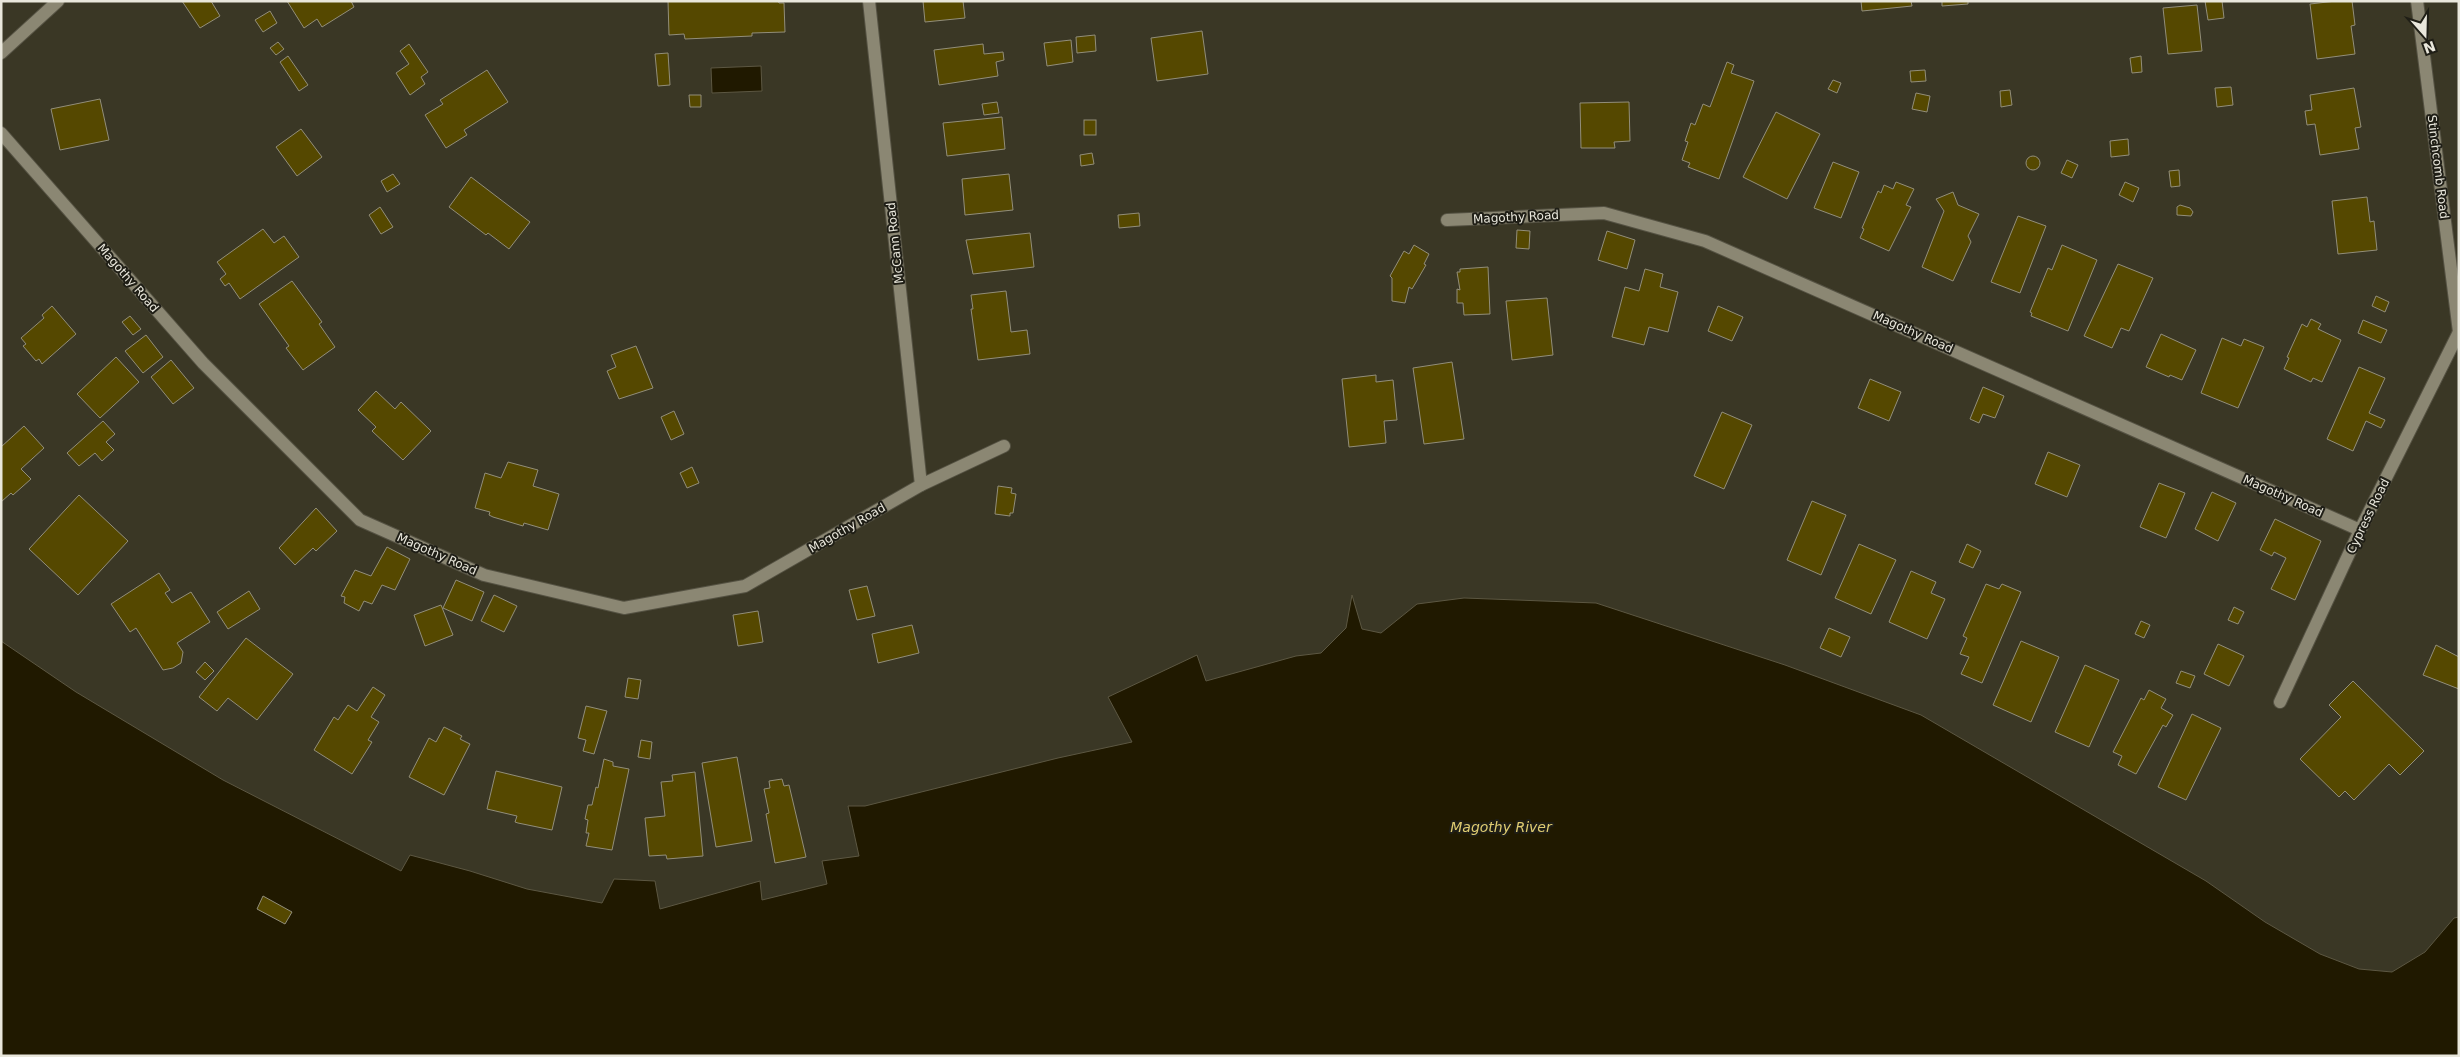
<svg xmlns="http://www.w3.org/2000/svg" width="2460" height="1057" font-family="'DejaVu Sans',sans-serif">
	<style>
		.water { fill: #201900; stroke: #5c5742 }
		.building { fill: #554800; stroke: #928e7a }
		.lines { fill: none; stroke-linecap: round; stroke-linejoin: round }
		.minor-casing { stroke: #555243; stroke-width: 14 }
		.minor { stroke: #8b8773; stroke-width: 12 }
		.labels { text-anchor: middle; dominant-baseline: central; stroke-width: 4; stroke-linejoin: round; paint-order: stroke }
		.street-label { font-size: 12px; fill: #e9e7dc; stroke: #1f1e16 }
		.water-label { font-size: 14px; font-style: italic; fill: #dfcc71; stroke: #1f1e16 }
	</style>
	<rect width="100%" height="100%" fill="#3a3725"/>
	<!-- water -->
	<g class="water">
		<path d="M 761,66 L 762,91 L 712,93 L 711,68 Z"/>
		<path d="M 1352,595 L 1362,629 L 1381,633 L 1417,604 L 1464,598 L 1596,603 L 1785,665 L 1921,715 L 2206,881 L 2265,922 L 2320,954 L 2359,969 L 2392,972 L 2425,952 L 2454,918 L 2459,917 L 2459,1056 L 1,1056 L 1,641 L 76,692 L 223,780 L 401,871 L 410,855 L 470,871 L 527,889 L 602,903 L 614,879 L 655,881 L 660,909 L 760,881 L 762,900 L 827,884 L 822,861 L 859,856 L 848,806 L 865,806 L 1058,758 L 1132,742 L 1108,697 L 1197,655 L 1206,681 L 1296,656 L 1321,653 L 1346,628 Z"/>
	</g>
	<!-- building -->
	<g class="building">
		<path d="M 182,1 L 211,1 L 220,16 L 200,28 Z"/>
		<path d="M 287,1 L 351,1 L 354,7 L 322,27 L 317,19 L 304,28 Z"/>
		<path d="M 668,1 L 778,1 L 779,3 L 784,3 L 785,32 L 752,33 L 752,36 L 685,39 L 684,34 L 669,35 Z"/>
		<path d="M 923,1 L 963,1 L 965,18 L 925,22 Z"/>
		<path d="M 1861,1 L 1911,1 L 1912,6 L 1862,11 Z"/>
		<path d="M 1942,1 L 1968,1 L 1968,4 L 1942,6 Z"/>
		<path d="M 2205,1 L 2222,1 L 2224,18 L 2208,20 Z"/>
		<path d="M 2336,1 L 2352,1 L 2355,25 L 2351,26 L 2355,54 L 2317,59 L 2310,4 Z"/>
		<path d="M 2197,5 L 2202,51 L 2168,54 L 2163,8 Z"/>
		<path d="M 270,11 L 277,23 L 263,32 L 255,20 Z"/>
		<path d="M 1202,31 L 1208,74 L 1157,81 L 1151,38 Z"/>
		<path d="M 1095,35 L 1096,51 L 1077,53 L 1076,37 Z"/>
		<path d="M 1071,40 L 1073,62 L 1047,66 L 1044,43 Z"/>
		<path d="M 278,42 L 284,49 L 276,55 L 270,48 Z"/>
		<path d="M 409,44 L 428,72 L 421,77 L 425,84 L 410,95 L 396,73 L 409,64 L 400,51 Z"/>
		<path d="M 983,44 L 984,54 L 1003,52 L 1004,60 L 996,62 L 998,76 L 939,85 L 934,50 Z"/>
		<path d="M 668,53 L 670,85 L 658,86 L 655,54 Z"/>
		<path d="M 288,56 L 308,85 L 299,91 L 280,62 Z"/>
		<path d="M 2141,56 L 2142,72 L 2132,73 L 2130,58 Z"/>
		<path d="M 1727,62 L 1734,65 L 1731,73 L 1754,81 L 1719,179 L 1688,167 L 1690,163 L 1682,160 L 1688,142 L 1685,141 L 1691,123 L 1695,125 L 1703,104 L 1710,107 Z"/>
		<path d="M 487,70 L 508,102 L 464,130 L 467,135 L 446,148 L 425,115 L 443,104 L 440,100 Z"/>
		<path d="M 1925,70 L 1926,81 L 1911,82 L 1910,71 Z"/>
		<path d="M 1833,80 L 1841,83 L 1837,93 L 1828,89 Z"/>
		<path d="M 2231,87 L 2233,105 L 2217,107 L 2215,88 Z"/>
		<path d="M 2354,88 L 2361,127 L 2355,128 L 2359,149 L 2320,155 L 2315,124 L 2307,125 L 2305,111 L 2312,110 L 2310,95 Z"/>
		<path d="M 2010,90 L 2012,105 L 2001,107 L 2000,91 Z"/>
		<path d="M 1916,93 L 1930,96 L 1927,112 L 1912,109 Z"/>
		<path d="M 689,95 L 701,95 L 701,107 L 690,107 Z"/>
		<path d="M 100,99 L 109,140 L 60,150 L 51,109 Z"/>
		<path d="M 997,102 L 999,113 L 984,115 L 982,104 Z"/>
		<path d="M 1629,102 L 1630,141 L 1614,142 L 1615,148 L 1581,148 L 1580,103 Z"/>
		<path d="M 1776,112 L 1820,134 L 1787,199 L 1743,177 Z"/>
		<path d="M 1002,117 L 1005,149 L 947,156 L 943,123 Z"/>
		<rect x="1084" y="120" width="12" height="15"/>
		<path d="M 301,129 L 322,157 L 297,176 L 276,147 Z"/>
		<path d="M 2128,139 L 2129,155 L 2111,157 L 2110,141 Z"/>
		<path d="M 1092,153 L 1094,164 L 1081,166 L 1080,155 Z"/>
		<circle cx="2033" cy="163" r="7"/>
		<path d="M 2067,160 L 2078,165 L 2072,178 L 2061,173 Z"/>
		<path d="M 1833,162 L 1859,172 L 1841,218 L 1814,208 Z"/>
		<path d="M 2179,170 L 2180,186 L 2171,187 L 2169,171 Z"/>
		<path d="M 393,174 L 400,184 L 387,192 L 381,181 Z"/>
		<path d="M 1009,174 L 1013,210 L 965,215 L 962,179 Z"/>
		<path d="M 471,177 L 530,222 L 509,249 L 488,233 L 486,235 L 449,207 Z"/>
		<path d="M 1896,182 L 1914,189 L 1906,205 L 1911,207 L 1889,251 L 1860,238 L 1864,229 L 1862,228 L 1878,191 L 1881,193 L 1884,185 L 1893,189 Z"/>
		<path d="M 2125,182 L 2139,188 L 2133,202 L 2119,195 Z"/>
		<path d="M 1953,192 L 1958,205 L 1979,214 L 1968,236 L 1971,242 L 1953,281 L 1922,267 L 1944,211 L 1936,199 Z"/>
		<path d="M 2367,197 L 2370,222 L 2374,221 L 2377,250 L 2338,254 L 2332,201 Z"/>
		<path d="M 2180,205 L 2190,208 L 2193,212 L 2191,216 L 2177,215 L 2177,207 Z"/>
		<path d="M 380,207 L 393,227 L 381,234 L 369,215 Z"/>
		<path d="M 1139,213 L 1140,226 L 1119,228 L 1118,215 Z"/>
		<path d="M 2018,216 L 2046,226 L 2020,293 L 1991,282 Z"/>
		<path d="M 263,229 L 274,243 L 284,236 L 299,257 L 240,299 L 229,283 L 225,286 L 220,279 L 226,274 L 217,262 Z"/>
		<path d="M 1517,230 L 1530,231 L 1529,249 L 1516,248 Z"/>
		<path d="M 1607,231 L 1635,240 L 1627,269 L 1598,260 Z"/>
		<path d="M 1030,233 L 1034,267 L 973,274 L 966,240 Z"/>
		<path d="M 1414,245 L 1429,254 L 1424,264 L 1426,265 L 1412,289 L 1409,287 L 1405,303 L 1392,301 L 1392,278 L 1390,276 L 1404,251 L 1409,254 Z"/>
		<path d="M 2062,245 L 2097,260 L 2068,331 L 2031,316 L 2032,313 L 2030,312 L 2048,268 L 2052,270 Z"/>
		<path d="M 2118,264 L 2153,278 L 2129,331 L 2121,328 L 2112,348 L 2084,336 Z"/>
		<path d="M 1488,267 L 1490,314 L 1464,315 L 1463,303 L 1457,303 L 1457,289 L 1460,290 L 1457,272 L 1460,272 L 1460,269 Z"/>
		<path d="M 1645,269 L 1663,274 L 1660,287 L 1678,292 L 1668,332 L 1649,327 L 1644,345 L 1612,337 L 1625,287 L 1639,291 Z"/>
		<path d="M 292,281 L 322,322 L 319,324 L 335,347 L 303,370 L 286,348 L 289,346 L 259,304 Z"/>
		<path d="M 1006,291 L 1011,332 L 1027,330 L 1030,354 L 978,360 L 971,309 L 973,309 L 971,295 Z"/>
		<path d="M 2376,296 L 2389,302 L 2385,312 L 2372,306 Z"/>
		<path d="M 1547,298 L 1553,355 L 1512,360 L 1506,301 Z"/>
		<path d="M 52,306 L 76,334 L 42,364 L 39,359 L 36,361 L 23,346 L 26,344 L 21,338 L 44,318 L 42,315 Z"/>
		<path d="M 1718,306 L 1743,317 L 1732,341 L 1708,331 Z"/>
		<path d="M 130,316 L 141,329 L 133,335 L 122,322 Z"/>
		<path d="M 2311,319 L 2321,324 L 2318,329 L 2341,340 L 2322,382 L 2313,378 L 2311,382 L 2284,369 L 2289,358 L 2287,357 L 2302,324 L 2307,327 Z"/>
		<path d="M 2363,320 L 2387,330 L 2381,343 L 2358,333 Z"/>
		<path d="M 2161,334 L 2196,350 L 2182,380 L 2170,375 L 2169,377 L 2146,367 Z"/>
		<path d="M 146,335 L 163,357 L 143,373 L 125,351 Z"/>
		<path d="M 2222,338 L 2241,346 L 2244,339 L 2264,347 L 2238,408 L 2201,393 Z"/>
		<path d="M 636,346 L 653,388 L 619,399 L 607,371 L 616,367 L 611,355 Z"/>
		<path d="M 116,357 L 139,382 L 100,418 L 77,394 Z"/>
		<path d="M 171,360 L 194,388 L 173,404 L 151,377 Z"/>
		<path d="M 1452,362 L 1464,439 L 1424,444 L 1413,368 Z"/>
		<path d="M 2359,367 L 2385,378 L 2369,413 L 2385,420 L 2381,428 L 2366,421 L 2353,451 L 2327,439 Z"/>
		<path d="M 1376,375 L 1376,382 L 1393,380 L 1397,420 L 1384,421 L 1386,443 L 1349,447 L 1342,379 Z"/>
		<path d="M 1870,379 L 1901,392 L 1889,421 L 1858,408 Z"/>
		<path d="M 1983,387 L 2004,396 L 1995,418 L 1983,414 L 1979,423 L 1970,419 Z"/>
		<path d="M 376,391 L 395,409 L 401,402 L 431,431 L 403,460 L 372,431 L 376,427 L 358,410 Z"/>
		<path d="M 674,411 L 684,434 L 671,440 L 661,417 Z"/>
		<path d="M 1722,412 L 1752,425 L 1724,489 L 1694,476 Z"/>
		<path d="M 103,421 L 115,434 L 106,442 L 114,450 L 102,461 L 95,453 L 79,466 L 67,453 Z"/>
		<path d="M 24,426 L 44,448 L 21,469 L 31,479 L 13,495 L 11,493 L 1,502 L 1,447 Z"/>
		<path d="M 2048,452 L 2080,465 L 2067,497 L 2035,484 Z"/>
		<path d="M 508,462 L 538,470 L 533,486 L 559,494 L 548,530 L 524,523 L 523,526 L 493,517 L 489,515 L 490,512 L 475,508 L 485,473 L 501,478 Z"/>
		<path d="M 692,467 L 699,483 L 687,488 L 680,473 Z"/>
		<path d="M 2159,483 L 2185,493 L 2166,538 L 2140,527 Z"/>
		<path d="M 998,486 L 1012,488 L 1011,493 L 1016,494 L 1013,513 L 1010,513 L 1010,516 L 995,514 Z"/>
		<path d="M 2212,492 L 2236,503 L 2218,541 L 2195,529 Z"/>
		<path d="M 79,495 L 128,541 L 78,595 L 29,549 Z"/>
		<path d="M 1812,501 L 1846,515 L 1821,575 L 1787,560 Z"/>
		<path d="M 316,508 L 337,531 L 316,551 L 313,548 L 295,565 L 279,548 Z"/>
		<path d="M 2275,519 L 2321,541 L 2295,600 L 2271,589 L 2286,558 L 2274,552 L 2272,556 L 2260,550 Z"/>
		<path d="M 1859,544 L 1896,560 L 1871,614 L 1835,598 Z"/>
		<path d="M 1967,544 L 1981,551 L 1973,568 L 1959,562 Z"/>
		<path d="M 387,547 L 410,559 L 395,590 L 382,585 L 372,604 L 364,601 L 359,611 L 344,603 L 345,597 L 341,596 L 355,570 L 371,576 Z"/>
		<path d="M 1911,571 L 1936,582 L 1931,593 L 1945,599 L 1927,639 L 1889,622 Z"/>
		<path d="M 159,573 L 170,590 L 165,593 L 172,603 L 191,592 L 210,622 L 177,643 L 183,652 L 181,663 L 173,668 L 163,670 L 136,628 L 130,632 L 111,604 Z"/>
		<path d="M 456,580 L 484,592 L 472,621 L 443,608 Z"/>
		<path d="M 1986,584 L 1999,589 L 2002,584 L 2021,592 L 1982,683 L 1961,674 L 1969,657 L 1960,654 L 1967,638 L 1963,636 Z"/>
		<path d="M 867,586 L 875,616 L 857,620 L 849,590 Z"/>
		<path d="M 249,591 L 260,609 L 228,629 L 217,612 Z"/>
		<path d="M 494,595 L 517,606 L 504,632 L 481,621 Z"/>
		<path d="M 441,605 L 453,635 L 425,646 L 414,615 Z"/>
		<path d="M 2234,607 L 2244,612 L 2238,624 L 2228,620 Z"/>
		<path d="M 758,611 L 763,642 L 738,646 L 733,615 Z"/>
		<path d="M 2141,621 L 2150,625 L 2144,638 L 2135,634 Z"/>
		<path d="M 912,625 L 919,653 L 878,663 L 872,634 Z"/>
		<path d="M 1829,628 L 1850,637 L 1841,657 L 1820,648 Z"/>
		<path d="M 246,638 L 293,674 L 257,720 L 228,698 L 217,711 L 199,697 Z"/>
		<path d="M 2021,641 L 2059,657 L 2031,722 L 1993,705 Z"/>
		<path d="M 2218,644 L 2244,656 L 2229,686 L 2204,674 Z"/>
		<path d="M 2436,645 L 2459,657 L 2459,689 L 2423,675 Z"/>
		<path d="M 205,662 L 214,671 L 205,680 L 196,672 Z"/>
		<path d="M 2085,665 L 2119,680 L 2089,747 L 2055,732 Z"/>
		<path d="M 2181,671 L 2195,676 L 2190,688 L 2176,683 Z"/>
		<path d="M 628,678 L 641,680 L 638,699 L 625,697 Z"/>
		<path d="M 2353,681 L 2424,751 L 2400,775 L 2389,764 L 2354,800 L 2345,791 L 2339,797 L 2300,759 L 2341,717 L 2329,705 Z"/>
		<path d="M 373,687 L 385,695 L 371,717 L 379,722 L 368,740 L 372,742 L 352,774 L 314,750 L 334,717 L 338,720 L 348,705 L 357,711 Z"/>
		<path d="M 2149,690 L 2166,699 L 2161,708 L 2173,715 L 2166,727 L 2163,725 L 2136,774 L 2118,765 L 2122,756 L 2113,752 L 2141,698 L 2144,700 Z"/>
		<path d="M 586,706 L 607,711 L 594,754 L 583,751 L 586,740 L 578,738 Z"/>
		<path d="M 2192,714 L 2221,728 L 2186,800 L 2158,787 Z"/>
		<path d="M 444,727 L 462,736 L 460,739 L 470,744 L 444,795 L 409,777 L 429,738 L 436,742 Z"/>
		<path d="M 641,740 L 652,742 L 650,759 L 638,757 Z"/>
		<path d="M 737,757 L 752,841 L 716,847 L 702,763 Z"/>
		<path d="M 604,759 L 613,762 L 613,766 L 629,769 L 612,850 L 586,846 L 589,833 L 586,833 L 588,820 L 585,819 L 588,805 L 592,805 L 596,787 L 598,788 Z"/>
		<path d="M 496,771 L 562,787 L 552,830 L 518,823 L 515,822 L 517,816 L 487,809 Z"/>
		<path d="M 695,772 L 703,856 L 667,859 L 666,855 L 649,856 L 645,818 L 665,816 L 661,782 L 673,781 L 672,775 Z"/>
		<path d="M 782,779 L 784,786 L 789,785 L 806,857 L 775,863 L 766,814 L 769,813 L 764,789 L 770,788 L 769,781 Z"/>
		<path d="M 263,896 L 292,912 L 285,924 L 257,909 Z"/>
	</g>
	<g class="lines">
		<!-- minor casing -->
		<g class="minor-casing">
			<g id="minor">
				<path d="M 869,1 L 921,485"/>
				<path d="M 2417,1 L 2459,332"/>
				<path d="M 1,53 L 58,1"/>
				<path d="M 1,133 L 203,363 L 360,520 L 484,575 L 624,608 L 745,586 L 921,485 L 1004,446"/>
				<path d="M 1447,220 L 1604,213 L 1705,241 L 2360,530"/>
				<path d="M 2280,702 L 2360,530 L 2459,332"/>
			</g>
		</g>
		<!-- minor -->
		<use href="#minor" class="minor"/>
	</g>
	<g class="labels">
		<!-- street labels -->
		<g class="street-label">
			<text transform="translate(2438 167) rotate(83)">Stinchcomb Road</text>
			<text transform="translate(1516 217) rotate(-3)">Magothy Road</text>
			<text transform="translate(895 243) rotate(-96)">McCann Road</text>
			<text transform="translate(128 278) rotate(49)">Magothy Road</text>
			<text transform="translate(1913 332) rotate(24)">Magothy Road</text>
			<text transform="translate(2283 496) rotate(24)">Magothy Road</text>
			<text transform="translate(2368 516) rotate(-64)">Cypress Road</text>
			<text transform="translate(847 528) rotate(-30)">Magothy Road</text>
			<text transform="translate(437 554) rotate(24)">Magothy Road</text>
		</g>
		<!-- water labels -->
		<g class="water-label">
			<text x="1501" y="827">Magothy River</text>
		</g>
	</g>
	<!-- border -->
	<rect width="2460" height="1057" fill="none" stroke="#e9e7dc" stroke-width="5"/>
	<!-- north arrow -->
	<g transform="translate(2425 35) rotate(160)" stroke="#1f1e16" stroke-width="4" paint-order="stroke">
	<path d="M0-4L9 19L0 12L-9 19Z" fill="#e9e7dc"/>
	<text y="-8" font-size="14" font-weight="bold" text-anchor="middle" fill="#e9e7dc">N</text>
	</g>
</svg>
